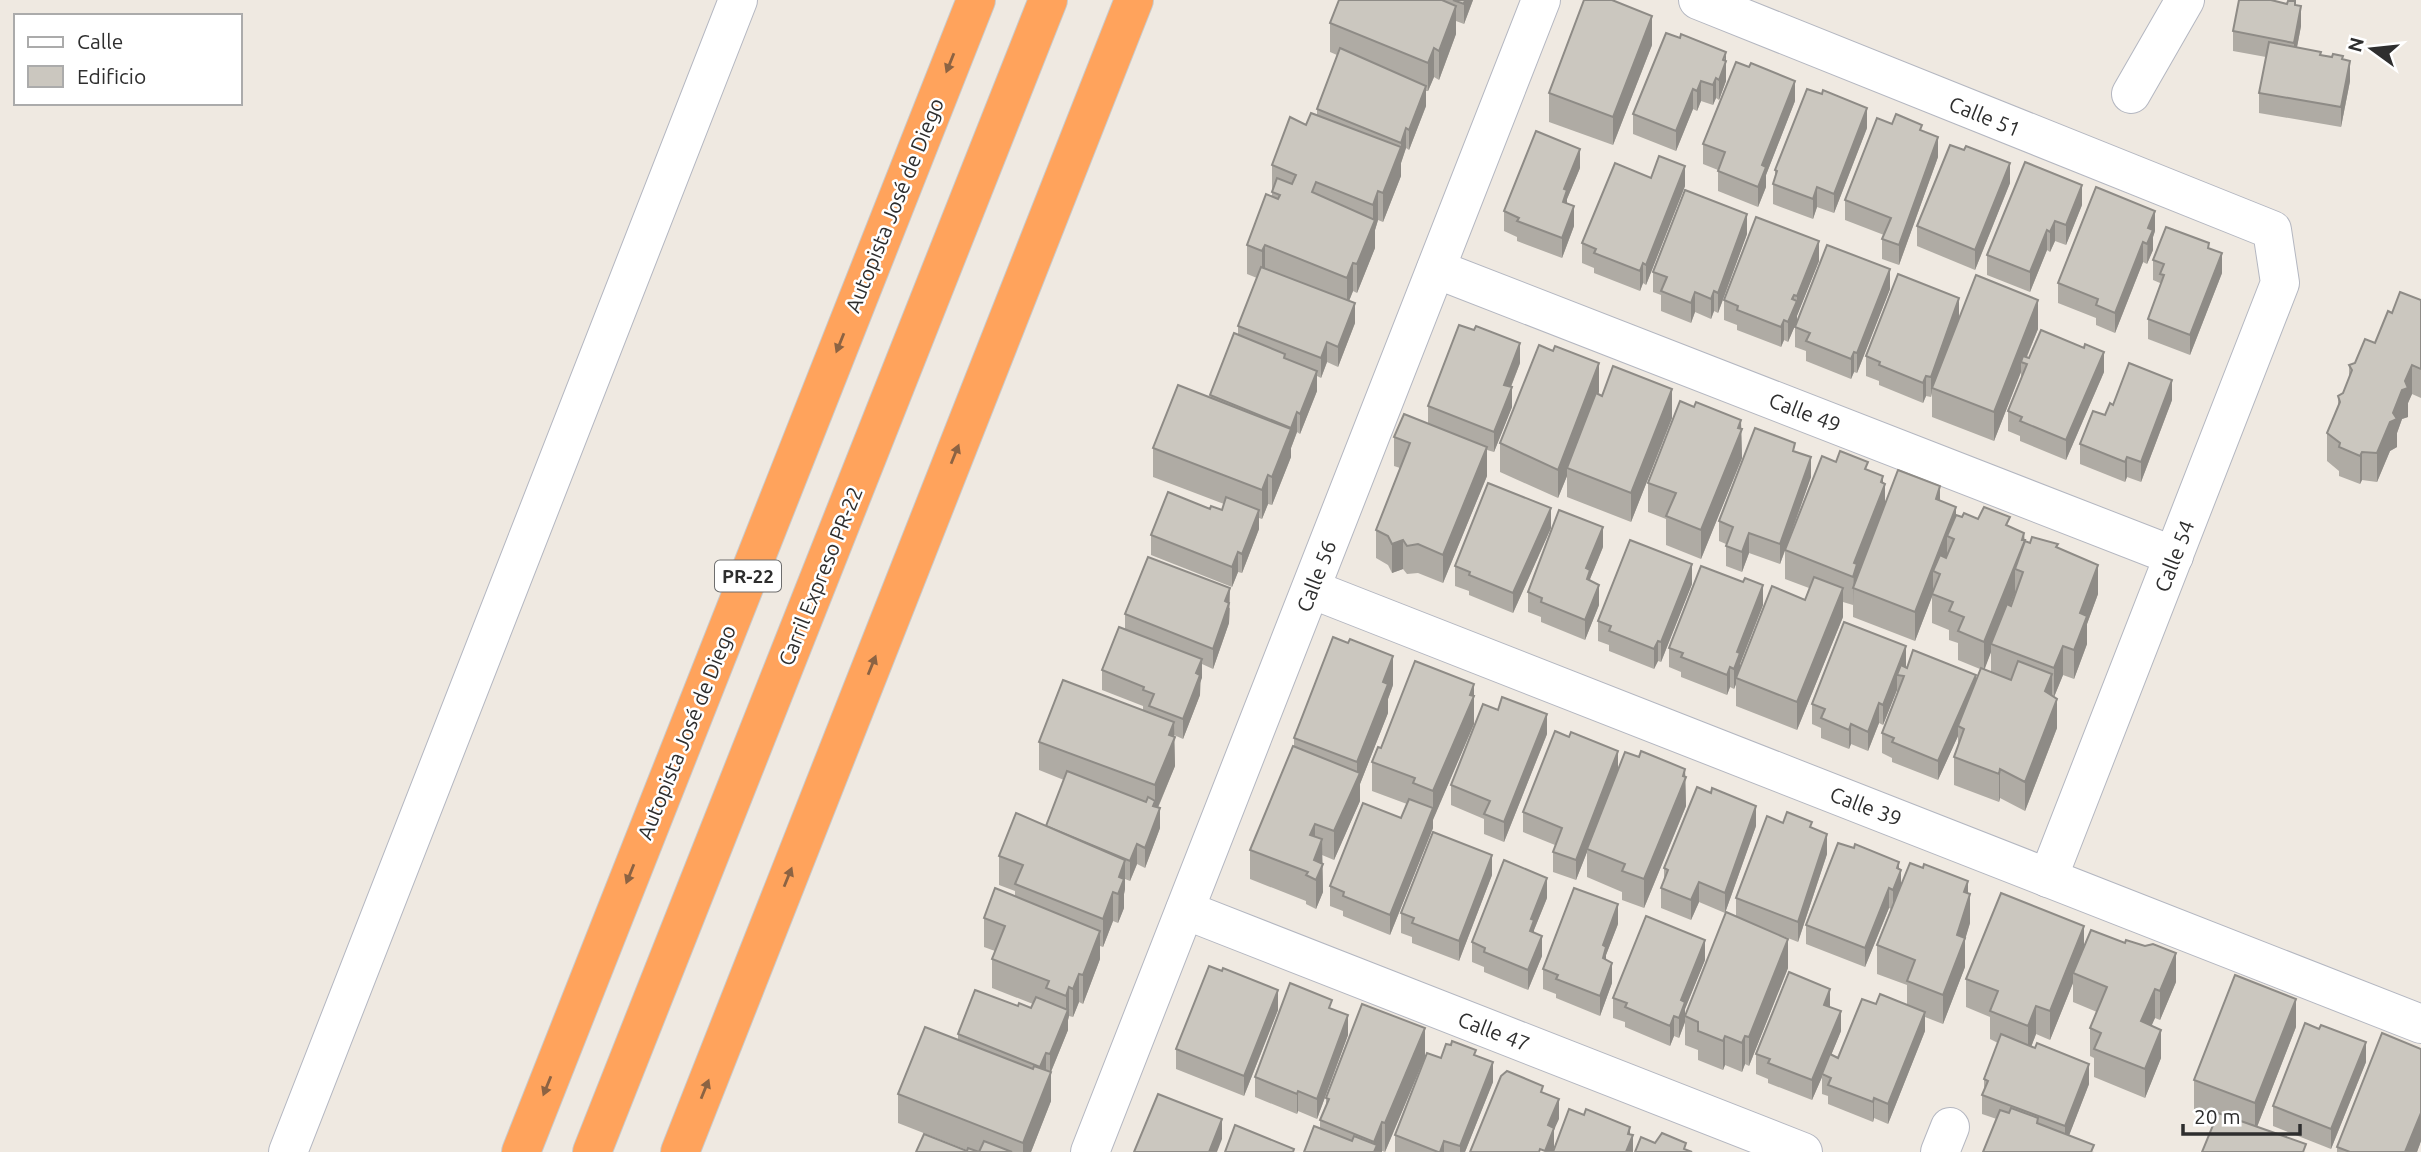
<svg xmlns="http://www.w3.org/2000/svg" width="2421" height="1152" font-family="Ubuntu,sans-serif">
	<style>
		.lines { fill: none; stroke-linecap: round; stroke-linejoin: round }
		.minor-casing { stroke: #b4b7c1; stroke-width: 40 }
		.highway-casing { stroke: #c9c9c9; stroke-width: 40 }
		.minor { stroke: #fff; stroke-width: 38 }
		.highway { stroke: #ffa35c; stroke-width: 38 }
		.wall { fill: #afaba4; fill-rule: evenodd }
		.shaded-wall { fill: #8e8b86 }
		.building { fill: #cbc7bf; stroke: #8e8b86; stroke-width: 2 }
		.oneway { fill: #8c6343 }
		.labels { text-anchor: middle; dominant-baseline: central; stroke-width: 5; stroke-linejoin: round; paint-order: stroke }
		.shield { fill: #fff; stroke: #6d6d6d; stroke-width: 2 }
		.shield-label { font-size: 19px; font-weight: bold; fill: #2e2e2e }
		.street-label { font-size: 21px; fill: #2e2e2e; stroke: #fff }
	</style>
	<rect width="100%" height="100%" fill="#efe9e1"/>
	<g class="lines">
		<!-- minor casing -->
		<g class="minor-casing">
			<g id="minor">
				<path d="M 1698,0 L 2272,230 L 2280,283 L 2048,878"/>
				<path d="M 2131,94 L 2185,0"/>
				<path d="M 1436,269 L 2174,556"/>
				<path d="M 1311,589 L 2421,1024"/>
				<path d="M 1185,910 L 1803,1152"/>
				<path d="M 288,1152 L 738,0"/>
				<path d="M 1090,1152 L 1541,0"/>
				<path d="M 1940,1152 L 1950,1127"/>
			</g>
		</g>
		<!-- highway casing -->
		<g class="highway-casing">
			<g id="highway">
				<path d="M 521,1152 L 976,0"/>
				<path d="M 592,1152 L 1048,0"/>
				<path d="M 680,1152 L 1134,0"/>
			</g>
		</g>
		<!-- minor -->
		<use href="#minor" class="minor"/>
		<!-- highway -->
		<use href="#highway" class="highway"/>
	</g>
	<!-- wall -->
	<g class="wall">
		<path d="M 1339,0 L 1473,0 L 1464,24 L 1456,21 L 1456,34 L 1439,80 L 1434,77 L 1428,91 L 1426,91 L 1426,106 L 1409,150 L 1406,148 L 1401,163 L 1401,176 L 1383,222 L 1378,220 L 1375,230 L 1375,248 L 1357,293 L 1353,291 L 1349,301 L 1355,323 L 1338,367 L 1327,362 L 1321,378 L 1317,376 L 1317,391 L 1300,434 L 1297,432 L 1291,448 L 1291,457 L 1272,505 L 1268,504 L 1262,519 L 1259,518 L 1259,529 L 1242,573 L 1238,572 L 1232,587 L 1151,555 L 1151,535 L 1210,509 L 1222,510 L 1224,504 L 1153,477 L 1153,448 L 1210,397 L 1238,335 L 1238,326 L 1257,278 L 1247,274 L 1247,245 L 1272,197 L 1272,165 L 1306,125 L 1317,115 L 1317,109 L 1337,55 L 1330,52 L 1330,23 Z"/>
		<path d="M 2271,1 L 2295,5 L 2301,26 L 2297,47 L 2321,55 L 2343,60 L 2350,81 L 2341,127 L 2259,113 L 2259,93 L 2266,57 L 2233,51 L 2233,31 Z"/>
		<path d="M 1652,45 L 1613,145 L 1549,122 L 1549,93 Z"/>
		<path d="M 1726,61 L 1726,81 L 1719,100 L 1716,98 L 1713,105 L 1701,101 L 1697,111 L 1693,109 L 1676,151 L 1633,134 L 1633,114 Z"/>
		<path d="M 1795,101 L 1766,175 L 1766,187 L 1758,207 L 1718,191 L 1718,170 L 1703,164 L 1703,144 Z"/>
		<path d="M 1892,124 L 1922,131 L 1938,157 L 1899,265 L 1882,259 L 1882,239 L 1884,235 L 1845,220 L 1845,200 Z"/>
		<path d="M 1867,128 L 1834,213 L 1817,207 L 1813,219 L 1773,204 L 1773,184 L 1775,178 L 1775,170 Z"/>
		<path d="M 1964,150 L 2010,183 L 1975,270 L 1917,246 L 1917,226 Z"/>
		<path d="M 1580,168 L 1567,199 L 1567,203 L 1574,226 L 1562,258 L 1517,241 L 1517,237 L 1504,231 L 1504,211 Z"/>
		<path d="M 1651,178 L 1685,186 L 1646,285 L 1643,283 L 1640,291 L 1594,273 L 1594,268 L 1582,263 L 1582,243 Z"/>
		<path d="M 2082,205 L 2066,245 L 2055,241 L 2050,252 L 2047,250 L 2030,292 L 1987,275 L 1987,255 Z"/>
		<path d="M 2155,231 L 2153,237 L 2153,250 L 2147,264 L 2143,262 L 2115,333 L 2096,325 L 2096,318 L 2058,303 L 2058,283 Z"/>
		<path d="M 1747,234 L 1718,313 L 1714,311 L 1711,319 L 1695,312 L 1691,323 L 1661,311 L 1661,295 L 1653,292 L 1653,272 Z"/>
		<path d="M 2209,248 L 2222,273 L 2190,355 L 2148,339 L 2148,319 L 2160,285 L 2160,283 L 2153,280 L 2153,260 Z"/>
		<path d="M 1819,261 L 1797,315 L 1797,321 L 1788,342 L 1784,340 L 1781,347 L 1737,330 L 1737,325 L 1724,320 L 1724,300 Z"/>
		<path d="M 1890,289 L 1857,373 L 1854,372 L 1851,379 L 1806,361 L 1806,351 L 1795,347 L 1795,327 Z"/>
		<path d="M 2421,300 L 2421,398 L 2412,394 L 2408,403 L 2408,417 L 2402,419 L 2397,433 L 2397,447 L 2390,451 L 2377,482 L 2362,480 L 2360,484 L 2339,476 L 2339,471 L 2327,461 L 2327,433 L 2338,408 L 2338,396 L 2343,393 L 2349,377 L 2349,365 L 2355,363 L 2375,343 L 2392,313 Z"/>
		<path d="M 1959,318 L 2038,329 L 2027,357 L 2104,372 L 2066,460 L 2020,441 L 2020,436 L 2008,431 L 2008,411 L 2021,379 L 2021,372 L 1994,441 L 1932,417 L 1932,393 L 1931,397 L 1926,396 L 1923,403 L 1879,385 L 1879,381 L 1866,376 L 1866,356 Z"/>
		<path d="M 1520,363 L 1511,387 L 1512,407 L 1494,452 L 1487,450 L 1487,476 L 1443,583 L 1418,573 L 1407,574 L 1403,569 L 1392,573 L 1388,565 L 1376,558 L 1376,530 L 1400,468 L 1394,466 L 1394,437 L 1428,423 L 1428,406 Z"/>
		<path d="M 1599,392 L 1598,394 L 1602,396 L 1672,418 L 1631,522 L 1567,497 L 1567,476 L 1558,498 L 1500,472 L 1500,443 Z"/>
		<path d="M 2172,400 L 2141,482 L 2127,477 L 2125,482 L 2080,464 L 2080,444 L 2113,405 Z"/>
		<path d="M 1741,429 L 1742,458 L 1701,559 L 1666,545 L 1666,519 L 1648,512 L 1648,483 Z"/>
		<path d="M 1795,451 L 1811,477 L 1787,545 L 1836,462 L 1868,470 L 1883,483 L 1885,506 L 1940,501 L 1956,516 L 1978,519 L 2010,527 L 2024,533 L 2025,544 L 2030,543 L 2058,548 L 2098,594 L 2087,624 L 2087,644 L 2074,679 L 2063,675 L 2054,697 L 2052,696 L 2057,728 L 2025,811 L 2000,798 L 1999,802 L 1954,785 L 1954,757 L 1958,746 L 1958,736 L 1938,780 L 1892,762 L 1892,758 L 1882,753 L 1882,733 L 1897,694 L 1897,690 L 1883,725 L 1879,723 L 1868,751 L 1851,744 L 1849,749 L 1821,738 L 1821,728 L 1812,724 L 1812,704 L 1905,667 L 1976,680 L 1980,669 L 1958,660 L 1958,643 L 1949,640 L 1949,630 L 1932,623 L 1932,597 L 1915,641 L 1853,617 L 1853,603 L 1853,605 L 1843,602 L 1843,617 L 1797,730 L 1736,706 L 1736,684 L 1734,689 L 1730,687 L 1727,695 L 1681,677 L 1681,672 L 1669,667 L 1669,648 L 1763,605 L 1740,664 L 1740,667 L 1805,600 L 1809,588 L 1785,579 L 1785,551 L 1780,564 L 1749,553 L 1742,572 L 1726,566 L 1726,544 L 1719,541 L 1719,521 ZM 1991,652 L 1991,672 L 1984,669 Z"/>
		<path d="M 1551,528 L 1513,613 L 1469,595 L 1469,591 L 1455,586 L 1455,566 Z"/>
		<path d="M 1603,547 L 1590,579 L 1599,605 L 1585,640 L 1541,622 L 1541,617 L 1528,612 L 1528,592 Z"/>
		<path d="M 1692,584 L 1661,662 L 1658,661 L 1654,669 L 1609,651 L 1609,645 L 1598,641 L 1598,621 Z"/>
		<path d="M 1230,608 L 1229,623 L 1213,669 L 1202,664 L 1200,695 L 1183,739 L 1174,735 L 1175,766 L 1158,808 L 1160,828 L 1145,868 L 1137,864 L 1130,881 L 1125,879 L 1125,889 L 1124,894 L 1124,908 L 1118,923 L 1113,921 L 1103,947 L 1100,946 L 1100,959 L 1083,1004 L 1079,1002 L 1073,1017 L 1069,1016 L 1068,1020 L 1068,1030 L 1051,1072 L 1051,1101 L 1031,1152 L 916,1152 L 967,1151 L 967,1150 L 898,1123 L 898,1094 L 958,1040 L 958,1034 L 1018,1006 L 1031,1008 L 1033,1004 L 992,988 L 992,959 L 995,951 L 984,947 L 984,918 L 1015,897 L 1015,891 L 999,885 L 999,856 L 1046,826 L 1064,780 L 1039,770 L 1039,742 L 1143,710 L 1143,706 L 1102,690 L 1102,670 L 1125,629 L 1125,614 Z"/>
		<path d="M 1393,685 L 1388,699 L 1388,713 L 1360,784 L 1360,801 L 1334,860 L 1322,855 L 1323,892 L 1316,909 L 1306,904 L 1306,901 L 1250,879 L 1250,850 L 1294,747 L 1294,738 Z"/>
		<path d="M 1474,712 L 1474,724 L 1433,819 L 1433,828 L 1390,935 L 1343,916 L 1343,911 L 1330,906 L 1330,886 L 1401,818 L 1407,804 L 1372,791 L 1372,762 L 1381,748 Z"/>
		<path d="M 1547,734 L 1504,842 L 1484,834 L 1484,819 L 1451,805 L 1451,785 Z"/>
		<path d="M 1639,757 L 1685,769 L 1686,806 L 1644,908 L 1622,900 L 1622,892 L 1587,877 L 1587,852 L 1576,880 L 1553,872 L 1553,852 L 1555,845 L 1523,832 L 1523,812 L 1618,770 Z"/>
		<path d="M 1783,823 L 1812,828 L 1827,854 L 1798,942 L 1755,925 L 1788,968 L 1749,1066 L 1745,1064 L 1742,1072 L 1725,1065 L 1723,1070 L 1698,1060 L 1698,1050 L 1685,1045 L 1685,1022 L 1679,1038 L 1674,1036 L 1670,1046 L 1625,1027 L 1625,1022 L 1613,1018 L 1613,998 L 1705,960 L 1685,1009 L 1685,1016 L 1736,917 L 1736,898 Z"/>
		<path d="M 1756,826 L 1725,913 L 1699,902 L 1691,920 L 1661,908 L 1661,888 L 1664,882 L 1664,868 Z"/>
		<path d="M 1899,869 L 1901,885 L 1968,893 L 1970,923 L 1965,938 L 1965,967 L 1943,1024 L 1925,1017 L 1925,1031 L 1888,1124 L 1874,1118 L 1873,1122 L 1828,1104 L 1828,1096 L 1822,1094 L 1822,1077 L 1812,1100 L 1768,1083 L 1768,1079 L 1756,1074 L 1756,1054 L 1830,1007 L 1841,1031 L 1831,1055 L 1838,1058 L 1876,1004 L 1907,1004 L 1907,985 L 1877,974 L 1877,945 L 1891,909 L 1889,908 L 1865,967 L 1806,944 L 1806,925 Z"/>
		<path d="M 1492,875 L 1459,961 L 1412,943 L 1412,937 L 1401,933 L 1401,913 Z"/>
		<path d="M 1547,898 L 1534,930 L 1534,933 L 1542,956 L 1528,990 L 1484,972 L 1484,967 L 1472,962 L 1472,942 Z"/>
		<path d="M 1618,924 L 1606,955 L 1606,960 L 1612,983 L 1600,1016 L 1556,998 L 1556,994 L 1543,989 L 1543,969 Z"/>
		<path d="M 2084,946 L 2176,982 L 2160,1020 L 2155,1018 L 2151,1025 L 2161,1058 L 2145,1098 L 2094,1077 L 2094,1058 L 2090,1056 L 2090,1028 L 2097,1012 L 2073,1002 L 2073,983 L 2050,1040 L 2036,1034 L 2031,1047 L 2089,1084 L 2069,1135 L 2094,1152 L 1982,1114 L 1982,1095 L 1984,1089 L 1984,1079 L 1998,1043 L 1990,1039 L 1990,1017 L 1966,1007 L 1966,979 Z"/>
		<path d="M 1332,1009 L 1348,1035 L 1317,1119 L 1298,1111 L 1297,1114 L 1255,1097 L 1255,1077 Z"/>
		<path d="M 1278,1010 L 1244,1096 L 1176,1069 L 1176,1049 Z"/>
		<path d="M 2296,1027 L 2257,1127 L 2306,1152 L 2194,1109 L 2194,1080 Z"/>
		<path d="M 2421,1049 L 2421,1141 L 2417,1152 L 2337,1152 L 2337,1147 Z"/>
		<path d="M 1476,1056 L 1493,1082 L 1465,1152 L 1395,1152 L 1395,1135 L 1441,1058 Z"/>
		<path d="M 1425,1057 L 1385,1152 L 1382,1151 L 1382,1152 L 1304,1152 L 1320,1129 L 1320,1120 L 1326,1107 L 1326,1098 Z"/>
		<path d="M 2366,1062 L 2331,1149 L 2273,1126 L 2273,1106 Z"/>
	</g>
	<!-- shaded-wall -->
	<g class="shaded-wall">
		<path d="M 1465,0 L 1473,0 L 1464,24 L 1464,4 Z"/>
		<path d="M 1456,6 L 1456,34 L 1439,80 L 1439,51 Z"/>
		<path d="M 2301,6 L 2301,26 L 2294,63 L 2294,43 Z"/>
		<path d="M 1652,16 L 1652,45 L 1613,145 L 1613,117 Z"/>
		<path d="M 1434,48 L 1434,77 L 1428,91 L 1428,63 Z"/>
		<path d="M 1726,52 L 1726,81 L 1719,100 L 1719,80 Z"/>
		<path d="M 2350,61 L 2350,81 L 2341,127 L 2341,107 Z"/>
		<path d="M 1716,78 L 1716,98 L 1713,105 L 1713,85 Z"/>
		<path d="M 1701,81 L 1701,101 L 1697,111 L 1697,91 Z"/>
		<path d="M 1795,81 L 1795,101 L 1766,175 L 1766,187 L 1758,207 L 1758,187 L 1762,165 Z"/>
		<path d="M 1426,86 L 1426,106 L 1409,150 L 1409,130 Z"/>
		<path d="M 1693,89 L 1693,109 L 1676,151 L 1676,131 Z"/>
		<path d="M 1867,108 L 1867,128 L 1834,213 L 1834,194 Z"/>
		<path d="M 1406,128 L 1406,148 L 1401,163 L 1401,143 Z"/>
		<path d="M 1938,137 L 1938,157 L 1899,265 L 1899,245 Z"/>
		<path d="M 1401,147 L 1401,176 L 1383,222 L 1383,193 Z"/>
		<path d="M 1580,149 L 1580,168 L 1567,199 L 1567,210 L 1563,221 L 1564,189 Z"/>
		<path d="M 2010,163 L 2010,183 L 1975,270 L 1975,250 Z"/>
		<path d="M 1685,166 L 1685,186 L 1646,285 L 1646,265 Z"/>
		<path d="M 2082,185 L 2082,205 L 2066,245 L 2066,225 Z"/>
		<path d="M 1817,187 L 1817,207 L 1813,219 L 1813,199 Z"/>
		<path d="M 1378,191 L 1378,220 L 1375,230 L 1375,248 L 1357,293 L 1357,264 L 1373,223 L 1373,205 Z"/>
		<path d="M 1574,206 L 1574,226 L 1562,258 L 1562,238 Z"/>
		<path d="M 2155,211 L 2155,231 L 2153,237 L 2153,250 L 2147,264 L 2148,228 Z"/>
		<path d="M 1747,214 L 1747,234 L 1718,313 L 1718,293 Z"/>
		<path d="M 2055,221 L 2055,241 L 2050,252 L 2050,232 Z"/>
		<path d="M 2047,230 L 2047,250 L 2030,292 L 2030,272 Z"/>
		<path d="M 1819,241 L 1819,261 L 1797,316 L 1797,296 Z"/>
		<path d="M 2143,242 L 2143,262 L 2115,333 L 2115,313 Z"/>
		<path d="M 1265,245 L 1265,273 L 1262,280 L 1262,251 Z"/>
		<path d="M 2222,253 L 2222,273 L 2190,355 L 2190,335 Z"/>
		<path d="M 1353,263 L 1353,291 L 1347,306 L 1347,278 Z"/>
		<path d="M 1643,263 L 1643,283 L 1640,291 L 1640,271 Z"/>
		<path d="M 1890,269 L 1890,289 L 1857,373 L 1857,353 Z"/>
		<path d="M 1714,291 L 1714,311 L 1711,319 L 1711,299 Z"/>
		<path d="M 1695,292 L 1695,312 L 1691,323 L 1691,303 Z"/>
		<path d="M 1794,295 L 1794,307 L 1797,301 L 1797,321 L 1788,342 L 1788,322 Z"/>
		<path d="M 1959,298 L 1959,318 L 1932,388 L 1931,397 L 1931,377 Z"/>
		<path d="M 2038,300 L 2038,329 L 2024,363 L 2021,362 L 2021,372 L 1994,441 L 1994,412 Z"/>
		<path d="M 1355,303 L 1355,323 L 1338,367 L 1338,347 Z"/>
		<path d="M 1784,320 L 1784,340 L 1781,347 L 1781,327 Z"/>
		<path d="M 1327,342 L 1327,362 L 1321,378 L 1321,358 Z"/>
		<path d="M 1520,343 L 1520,363 L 1504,404 L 1504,385 Z"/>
		<path d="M 1854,352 L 1854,372 L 1851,379 L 1851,359 Z"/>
		<path d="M 2104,352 L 2104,372 L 2066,460 L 2066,440 Z"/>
		<path d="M 1599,363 L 1599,392 L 1569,469 L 1567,468 L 1567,476 L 1558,498 L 1558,470 Z"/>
		<path d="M 2412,365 L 2412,394 L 2408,403 L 2408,417 L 2402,419 L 2397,433 L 2397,447 L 2390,451 L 2377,482 L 2377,453 Z"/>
		<path d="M 1317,371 L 1317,391 L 1300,434 L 1300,414 Z"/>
		<path d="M 1926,376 L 1926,396 L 1923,403 L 1923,383 Z"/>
		<path d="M 2172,380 L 2172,400 L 2141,482 L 2141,462 Z"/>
		<path d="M 1512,387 L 1512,407 L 1494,452 L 1494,432 Z"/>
		<path d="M 1672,389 L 1672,418 L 1631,522 L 1631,493 Z"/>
		<path d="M 1297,412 L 1297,432 L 1291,448 L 1291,428 Z"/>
		<path d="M 1741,420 L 1742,458 L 1701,559 L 1701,530 Z"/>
		<path d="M 1291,429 L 1291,457 L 1272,505 L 1272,477 Z"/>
		<path d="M 1487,447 L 1487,476 L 1443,583 L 1443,555 Z"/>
		<path d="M 2362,452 L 2362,480 L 2360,484 L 2360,456 Z"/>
		<path d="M 1811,457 L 1811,477 L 1780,564 L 1780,544 Z"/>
		<path d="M 2127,457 L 2127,477 L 2125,482 L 2125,462 Z"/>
		<path d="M 1268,475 L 1268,504 L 1262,519 L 1262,490 Z"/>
		<path d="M 1883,476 L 1883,489 L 1885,484 L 1885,512 L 1853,588 L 1853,605 L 1854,563 Z"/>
		<path d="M 1940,486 L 1940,514 L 1936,499 Z"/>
		<path d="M 1956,507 L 1956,536 L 1947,536 L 1947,558 L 1933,571 L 1933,594 L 1915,641 L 1915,612 Z"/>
		<path d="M 1551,508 L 1551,528 L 1513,613 L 1513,593 Z"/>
		<path d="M 1259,510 L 1259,529 L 1242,573 L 1242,554 Z"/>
		<path d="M 1603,527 L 1603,547 L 1590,579 L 1590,590 L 1587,599 L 1586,568 Z"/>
		<path d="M 1749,533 L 1749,553 L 1742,572 L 1742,552 Z"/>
		<path d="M 2024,533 L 2025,569 L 2015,569 L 2015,593 L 1994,645 L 1991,644 L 1991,652 L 1984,671 L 1984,642 Z"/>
		<path d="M 1403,540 L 1403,569 L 1392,573 L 1392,544 Z"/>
		<path d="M 1238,552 L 1238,572 L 1232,587 L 1232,567 Z"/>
		<path d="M 1692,564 L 1692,584 L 1661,662 L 1661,642 Z"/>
		<path d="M 2098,565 L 2098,594 L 2087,624 L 2087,644 L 2074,679 L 2074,650 L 2080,613 Z"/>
		<path d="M 1599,585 L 1599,605 L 1585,640 L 1585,620 Z"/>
		<path d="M 1763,585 L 1763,605 L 1740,664 L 1740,673 L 1736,678 L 1736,684 L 1734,689 L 1734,669 L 1737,652 Z"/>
		<path d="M 1230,588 L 1229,623 L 1213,669 L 1213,649 L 1225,601 Z"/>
		<path d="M 1843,588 L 1843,617 L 1797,730 L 1797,702 Z"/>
		<path d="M 1658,641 L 1658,661 L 1654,669 L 1654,649 Z"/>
		<path d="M 1906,646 L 1906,666 L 1902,676 L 1897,675 L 1897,690 L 1883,725 L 1883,705 Z"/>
		<path d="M 2063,646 L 2063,675 L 2054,697 L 2054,668 Z"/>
		<path d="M 1393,656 L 1393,685 L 1388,699 L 1388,713 L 1360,784 L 1360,801 L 1334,860 L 1334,831 L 1357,779 L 1357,762 L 1383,682 Z"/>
		<path d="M 1202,659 L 1202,678 L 1200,683 L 1200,695 L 1183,739 L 1183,719 L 1196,673 Z"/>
		<path d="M 1730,667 L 1730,687 L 1727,695 L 1727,675 Z"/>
		<path d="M 2052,674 L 2052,703 L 2045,691 Z"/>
		<path d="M 1976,675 L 1976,695 L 1958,726 L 1958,736 L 1938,780 L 1938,761 Z"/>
		<path d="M 1474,684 L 1474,724 L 1433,820 L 1433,791 Z"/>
		<path d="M 2057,699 L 2057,728 L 2025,811 L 2025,782 Z"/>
		<path d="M 1879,703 L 1879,723 L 1868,751 L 1868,732 Z"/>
		<path d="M 1547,714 L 1547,734 L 1504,842 L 1504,822 Z"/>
		<path d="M 1174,722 L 1175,766 L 1155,814 L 1160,808 L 1160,828 L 1145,868 L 1145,848 L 1155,801 L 1155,785 L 1169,735 Z"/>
		<path d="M 1851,724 L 1851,744 L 1849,749 L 1849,730 Z"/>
		<path d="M 1618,751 L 1618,771 L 1587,849 L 1587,852 L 1576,880 L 1576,860 Z"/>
		<path d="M 1685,769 L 1686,806 L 1644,908 L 1644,879 Z"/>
		<path d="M 2000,769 L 2000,798 L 1999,802 L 1999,774 Z"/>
		<path d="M 1756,806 L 1756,826 L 1725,913 L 1725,893 Z"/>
		<path d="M 1433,808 L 1433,828 L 1390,935 L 1390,915 Z"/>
		<path d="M 1315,824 L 1315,853 L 1310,835 Z"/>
		<path d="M 1827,834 L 1827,854 L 1798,942 L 1798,922 Z"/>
		<path d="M 1322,839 L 1323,892 L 1316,909 L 1316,880 L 1314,860 Z"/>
		<path d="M 1137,844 L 1137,864 L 1130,881 L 1130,861 Z"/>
		<path d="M 1492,855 L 1492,875 L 1459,961 L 1459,941 Z"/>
		<path d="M 1125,860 L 1125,889 L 1124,894 L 1124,908 L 1118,923 L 1119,877 Z"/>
		<path d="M 1899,862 L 1899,875 L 1901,870 L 1901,890 L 1893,910 L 1893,890 L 1897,868 Z"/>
		<path d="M 1547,878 L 1547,898 L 1534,930 L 1534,940 L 1530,951 L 1531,919 Z"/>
		<path d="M 1968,881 L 1968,898 L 1970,894 L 1970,923 L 1965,940 L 1965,938 L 1965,967 L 1943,1024 L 1943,995 L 1957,935 L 1964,892 Z"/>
		<path d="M 1699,882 L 1699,902 L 1691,920 L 1691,900 Z"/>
		<path d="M 1889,888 L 1889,908 L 1865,967 L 1865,948 Z"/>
		<path d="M 1113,892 L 1113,921 L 1103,947 L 1103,919 Z"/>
		<path d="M 1618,904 L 1618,924 L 1606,955 L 1606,966 L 1603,978 L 1603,945 Z"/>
		<path d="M 2084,926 L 2084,955 L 2073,973 L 2073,983 L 2050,1040 L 2050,1011 Z"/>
		<path d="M 1100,931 L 1100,959 L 1083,1004 L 1083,975 Z"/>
		<path d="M 1542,936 L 1542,956 L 1528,990 L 1528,970 Z"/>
		<path d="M 1788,939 L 1788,968 L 1749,1066 L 1749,1037 Z"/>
		<path d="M 1705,940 L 1705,960 L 1685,1009 L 1685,1022 L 1679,1038 L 1679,1018 L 1681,1000 Z"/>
		<path d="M 2176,953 L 2176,982 L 2160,1020 L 2160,991 Z"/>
		<path d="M 1612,963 L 1612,983 L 1600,1016 L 1600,996 Z"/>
		<path d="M 1079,974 L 1079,1002 L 1073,1017 L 1073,989 Z"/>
		<path d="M 1069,987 L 1069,1016 L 1068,1020 L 1068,1030 L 1050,1074 L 1050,1054 L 1066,1014 L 1066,996 Z"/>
		<path d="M 1830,989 L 1830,1009 L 1824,1005 Z"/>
		<path d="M 2155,989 L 2155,1018 L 2141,1050 L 2141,1021 Z"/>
		<path d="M 1278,990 L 1278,1010 L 1244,1096 L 1244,1076 Z"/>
		<path d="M 2296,999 L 2296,1027 L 2255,1132 L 2255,1103 Z"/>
		<path d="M 2036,1006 L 2036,1034 L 2028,1055 L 2028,1026 Z"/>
		<path d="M 1841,1011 L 1841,1031 L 1823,1075 L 1822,1074 L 1822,1077 L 1812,1100 L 1812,1080 Z"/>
		<path d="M 1925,1012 L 1925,1031 L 1888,1124 L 1888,1104 Z"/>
		<path d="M 1348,1015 L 1348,1035 L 1317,1119 L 1317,1099 Z"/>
		<path d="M 1674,1016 L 1674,1036 L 1670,1046 L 1670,1026 Z"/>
		<path d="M 1425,1028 L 1425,1057 L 1385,1152 L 1385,1123 Z"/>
		<path d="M 2161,1030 L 2161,1058 L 2145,1098 L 2145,1069 Z"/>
		<path d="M 1725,1036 L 1725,1065 L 1723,1070 L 1723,1041 Z"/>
		<path d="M 1745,1036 L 1745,1064 L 1742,1072 L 1742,1043 Z"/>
		<path d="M 2366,1042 L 2366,1062 L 2331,1149 L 2331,1129 Z"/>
		<path d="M 1046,1053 L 1046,1073 L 1040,1087 L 1040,1067 Z"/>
		<path d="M 1493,1062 L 1493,1082 L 1465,1152 L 1460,1152 L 1460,1146 Z"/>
		<path d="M 2089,1064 L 2089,1084 L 2065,1146 L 2065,1126 Z"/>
		<path d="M 1051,1072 L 1051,1101 L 1031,1152 L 1023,1152 L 1023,1143 Z"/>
		<path d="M 1298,1091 L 1298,1111 L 1297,1114 L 1297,1094 Z"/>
		<path d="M 1874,1098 L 1874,1118 L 1873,1122 L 1873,1102 Z"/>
		<path d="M 1559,1099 L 1559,1119 L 1554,1130 L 1554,1148 L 1553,1152 L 1545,1152 L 1548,1143 L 1548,1125 Z"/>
		<path d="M 2421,1113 L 2421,1141 L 2417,1152 L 2405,1152 Z"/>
		<path d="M 1222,1119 L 1222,1139 L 1217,1152 L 1209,1152 Z"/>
		<path d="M 1382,1122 L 1382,1152 L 1374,1152 L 1374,1142 Z"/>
		<path d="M 1630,1127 L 1630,1141 L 1633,1135 L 1633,1152 L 1626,1152 L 1628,1134 Z"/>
		<path d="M 1444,1141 L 1444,1152 L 1440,1152 Z"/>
	</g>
	<!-- building -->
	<g class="building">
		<path d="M 1339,0 L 1442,0 L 1456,6 L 1439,51 L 1434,48 L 1428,63 L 1330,23 Z"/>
		<path d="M 1453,0 L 1465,0 L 1464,4 Z"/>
		<path d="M 1584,0 L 1612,0 L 1652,16 L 1613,117 L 1549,93 Z"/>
		<path d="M 2239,0 L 2271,0 L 2287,4 L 2288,1 L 2295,1 L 2295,5 L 2301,6 L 2294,43 L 2233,31 Z"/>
		<path d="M 1666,33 L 1680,38 L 1681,34 L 1726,52 L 1723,60 L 1726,61 L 1719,80 L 1716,78 L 1713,85 L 1701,81 L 1697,91 L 1693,89 L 1676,131 L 1633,114 Z"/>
		<path d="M 2269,42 L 2321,52 L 2320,55 L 2332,57 L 2333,54 L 2343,56 L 2342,59 L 2350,61 L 2341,107 L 2259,93 Z"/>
		<path d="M 1340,48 L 1426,86 L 1409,130 L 1406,128 L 1401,143 L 1317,109 Z"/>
		<path d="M 1736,62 L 1749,67 L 1751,63 L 1795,81 L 1762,165 L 1766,167 L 1758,187 L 1718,171 L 1725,152 L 1703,144 Z"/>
		<path d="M 1807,89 L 1822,94 L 1823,90 L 1867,108 L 1834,194 L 1817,187 L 1813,199 L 1773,184 L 1777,171 L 1775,170 Z"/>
		<path d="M 1311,113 L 1401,147 L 1383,193 L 1378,191 L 1373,205 L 1316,182 L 1312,192 L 1375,220 L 1357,264 L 1353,263 L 1347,278 L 1265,245 L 1262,251 L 1247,245 L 1266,194 L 1278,199 L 1280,195 L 1272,192 L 1277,178 L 1292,184 L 1296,175 L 1272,165 L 1290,117 L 1306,125 Z"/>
		<path d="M 1896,114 L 1922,125 L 1920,130 L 1938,137 L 1899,245 L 1882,239 L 1891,218 L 1845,200 L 1877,118 L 1892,124 Z"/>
		<path d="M 1536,131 L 1580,149 L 1564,189 L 1567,190 L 1563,202 L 1574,206 L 1562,238 L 1517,221 L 1519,218 L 1504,211 Z"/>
		<path d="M 1950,145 L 1964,150 L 1966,146 L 2010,163 L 1975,250 L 1917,226 Z"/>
		<path d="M 1659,156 L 1685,166 L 1646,265 L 1643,263 L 1640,271 L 1594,253 L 1596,249 L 1582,243 L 1615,163 L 1651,178 Z"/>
		<path d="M 2025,162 L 2082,185 L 2066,225 L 2055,221 L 2050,232 L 2047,230 L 2030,272 L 1987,255 Z"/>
		<path d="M 2096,187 L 2155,211 L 2148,228 L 2153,230 L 2147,244 L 2143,242 L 2115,313 L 2096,305 L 2098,299 L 2058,283 Z"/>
		<path d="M 1685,190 L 1747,214 L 1718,293 L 1714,291 L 1711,299 L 1695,292 L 1691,303 L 1661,291 L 1667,277 L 1653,272 Z"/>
		<path d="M 1756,217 L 1819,241 L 1797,296 L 1794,295 L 1792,299 L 1797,301 L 1788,322 L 1784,320 L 1781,327 L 1737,310 L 1738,306 L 1724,300 Z"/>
		<path d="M 2166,227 L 2209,243 L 2208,248 L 2222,253 L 2190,335 L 2148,319 L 2164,275 L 2160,274 L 2164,264 L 2153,260 Z"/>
		<path d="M 1827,245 L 1890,269 L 1857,353 L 1854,352 L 1851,359 L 1806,341 L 1810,333 L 1795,327 Z"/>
		<path d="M 1261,267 L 1355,303 L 1338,347 L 1327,342 L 1321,358 L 1238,326 Z"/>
		<path d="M 1898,274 L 1959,298 L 1931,377 L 1926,376 L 1923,383 L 1879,365 L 1880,362 L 1866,356 Z"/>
		<path d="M 1976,275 L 2038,300 L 1994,412 L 1932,388 Z"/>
		<path d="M 2400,292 L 2421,300 L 2421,369 L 2412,365 L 2405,381 L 2408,388 L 2402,390 L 2393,413 L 2397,419 L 2390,422 L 2377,453 L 2362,452 L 2360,456 L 2339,447 L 2340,443 L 2327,433 L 2340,402 L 2338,396 L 2343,393 L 2352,370 L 2349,365 L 2355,363 L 2365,339 L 2375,343 L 2388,311 L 2392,313 Z"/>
		<path d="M 1459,325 L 1474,330 L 1476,326 L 1520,343 L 1504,385 L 1512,387 L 1494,432 L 1428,406 Z"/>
		<path d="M 2041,330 L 2084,348 L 2085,344 L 2104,352 L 2066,440 L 2020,421 L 2022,417 L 2008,411 L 2027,364 L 2021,362 L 2023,356 L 2029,358 Z"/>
		<path d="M 1234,333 L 1285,354 L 1284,358 L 1317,371 L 1300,414 L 1297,412 L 1291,428 L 1210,395 Z"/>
		<path d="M 1539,345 L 1553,351 L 1555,346 L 1599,363 L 1558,470 L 1500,443 Z"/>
		<path d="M 2129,363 L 2172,380 L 2141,462 L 2127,457 L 2125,462 L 2080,444 L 2093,411 L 2105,415 L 2110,403 L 2113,405 Z"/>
		<path d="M 1613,366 L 1672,389 L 1631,493 L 1567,468 L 1596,393 L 1602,396 Z"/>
		<path d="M 1178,385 L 1291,429 L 1272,477 L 1268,475 L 1262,490 L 1153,448 Z"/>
		<path d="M 1680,401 L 1694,407 L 1696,402 L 1741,420 L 1738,428 L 1742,429 L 1701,530 L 1666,516 L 1676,493 L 1648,483 Z"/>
		<path d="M 1404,414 L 1487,447 L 1443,555 L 1418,544 L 1407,546 L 1403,540 L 1392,544 L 1388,536 L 1376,530 L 1410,443 L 1394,437 Z"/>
		<path d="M 1755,428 L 1795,443 L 1793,451 L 1811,457 L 1780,544 L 1749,533 L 1742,552 L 1726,546 L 1733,527 L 1719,521 Z"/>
		<path d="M 1840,451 L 1868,462 L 1865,469 L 1883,476 L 1881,482 L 1885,484 L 1854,563 L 1857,564 L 1853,577 L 1785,550 L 1822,456 L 1836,462 Z"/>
		<path d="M 1898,470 L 1940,486 L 1936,499 L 1956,507 L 1915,612 L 1853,588 Z"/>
		<path d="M 1488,483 L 1551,508 L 1513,593 L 1469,575 L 1470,572 L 1455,566 Z"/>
		<path d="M 1168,492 L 1210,509 L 1211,506 L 1222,510 L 1226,497 L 1259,510 L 1242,554 L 1238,552 L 1232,567 L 1151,535 Z"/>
		<path d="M 1984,507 L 2010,517 L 2006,525 L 2024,533 L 2022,540 L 2025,540 L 1984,642 L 1958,631 L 1964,617 L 1949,611 L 1953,602 L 1932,594 L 1940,574 L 1933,571 L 1940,555 L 1946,558 L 1954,539 L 1947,536 L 1956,515 L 1962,517 L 1964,513 L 1978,519 Z"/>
		<path d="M 1559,510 L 1603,527 L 1586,568 L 1590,570 L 1587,579 L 1599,585 L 1585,620 L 1541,602 L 1542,598 L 1528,592 Z"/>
		<path d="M 2032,537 L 2058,544 L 2056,547 L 2098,565 L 2080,613 L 2087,616 L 2074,650 L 2063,646 L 2054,668 L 1991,644 L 2007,604 L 2011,606 L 2023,572 L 2015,569 L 2025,541 L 2030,543 Z"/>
		<path d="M 1630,540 L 1692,564 L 1661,642 L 1658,641 L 1654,649 L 1609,631 L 1611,626 L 1598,621 Z"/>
		<path d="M 1148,557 L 1230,588 L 1225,601 L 1229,603 L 1213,649 L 1125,614 Z"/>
		<path d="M 1701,566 L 1743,582 L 1745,578 L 1763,585 L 1737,652 L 1740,653 L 1734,669 L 1730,667 L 1727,675 L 1681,657 L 1683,653 L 1669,648 Z"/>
		<path d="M 1814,577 L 1843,588 L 1797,702 L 1736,678 L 1772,586 L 1805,600 Z"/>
		<path d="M 1844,622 L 1906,646 L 1883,705 L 1879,703 L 1868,732 L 1851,724 L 1849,730 L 1821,718 L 1825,709 L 1812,704 Z"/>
		<path d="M 1119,627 L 1202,659 L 1196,673 L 1200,675 L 1183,719 L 1149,706 L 1154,694 L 1143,690 L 1144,687 L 1102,670 Z"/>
		<path d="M 1333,637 L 1348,643 L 1350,639 L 1393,656 L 1383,682 L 1388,684 L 1357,762 L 1294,738 Z"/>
		<path d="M 1913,650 L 1976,675 L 1938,761 L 1892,742 L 1894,738 L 1882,733 L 1904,676 L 1897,675 L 1901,665 L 1907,668 Z"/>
		<path d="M 1415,661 L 1474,684 L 1470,695 L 1474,696 L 1433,791 L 1413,783 L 1415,778 L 1372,762 L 1378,747 L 1381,748 Z"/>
		<path d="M 2018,661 L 2052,674 L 2045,691 L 2057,699 L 2025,782 L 2000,769 L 1999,774 L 1954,757 L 1964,729 L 1958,726 L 1981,668 L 2011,680 Z"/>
		<path d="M 1063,680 L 1174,722 L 1169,735 L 1175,737 L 1155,785 L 1039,742 Z"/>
		<path d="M 1502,697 L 1547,714 L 1504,822 L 1484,814 L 1490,801 L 1451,785 L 1483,704 L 1498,710 Z"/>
		<path d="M 1555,731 L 1569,737 L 1571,732 L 1618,751 L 1576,860 L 1553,852 L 1562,828 L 1523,812 Z"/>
		<path d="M 1293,746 L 1360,773 L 1334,831 L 1315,824 L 1310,835 L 1322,839 L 1314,860 L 1323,864 L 1316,880 L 1306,875 L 1308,872 L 1250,850 Z"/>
		<path d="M 1641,751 L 1685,769 L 1683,776 L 1686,777 L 1644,879 L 1622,871 L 1625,864 L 1587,849 L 1625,752 L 1639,757 Z"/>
		<path d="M 1067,771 L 1146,802 L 1148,797 L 1155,801 L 1153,806 L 1160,808 L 1145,848 L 1137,844 L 1130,861 L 1046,826 Z"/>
		<path d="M 1697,787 L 1711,793 L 1712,788 L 1756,806 L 1725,893 L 1699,882 L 1691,900 L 1661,888 L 1668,870 L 1664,868 Z"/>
		<path d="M 1409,799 L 1433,808 L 1390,915 L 1343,896 L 1344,892 L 1330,886 L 1363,803 L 1401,818 Z"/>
		<path d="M 1787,812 L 1812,822 L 1810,827 L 1827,834 L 1798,922 L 1736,898 L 1767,816 L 1783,823 Z"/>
		<path d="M 1016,813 L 1125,860 L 1119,877 L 1124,879 L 1118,894 L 1113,892 L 1103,919 L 1015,884 L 1023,865 L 999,856 Z"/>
		<path d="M 1433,832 L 1492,855 L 1459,941 L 1412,923 L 1414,918 L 1401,913 Z"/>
		<path d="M 1838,843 L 1854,848 L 1855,844 L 1899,862 L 1897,868 L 1901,870 L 1893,890 L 1889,888 L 1865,948 L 1806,925 Z"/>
		<path d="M 1504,860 L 1547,878 L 1531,919 L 1534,920 L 1530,931 L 1542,936 L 1528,970 L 1484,952 L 1485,948 L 1472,942 Z"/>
		<path d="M 1910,863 L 1923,868 L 1924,864 L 1968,881 L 1964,892 L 1970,894 L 1957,935 L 1965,938 L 1943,995 L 1907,981 L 1915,960 L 1877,945 Z"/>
		<path d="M 995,888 L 1100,931 L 1083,975 L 1079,974 L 1073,989 L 1069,987 L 1066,996 L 1046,988 L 1049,981 L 992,959 L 1005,926 L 984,918 Z"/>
		<path d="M 1574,888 L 1618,904 L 1603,945 L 1606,947 L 1603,958 L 1612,963 L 1600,996 L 1556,979 L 1558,975 L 1543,969 Z"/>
		<path d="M 2001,893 L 2084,926 L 2050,1011 L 2036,1006 L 2028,1026 L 1990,1011 L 1998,991 L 1966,979 Z"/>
		<path d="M 1726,912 L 1788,939 L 1749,1037 L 1745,1036 L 1742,1043 L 1725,1036 L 1723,1041 L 1698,1031 L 1698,1022 L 1685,1016 Z"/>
		<path d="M 1646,916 L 1705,940 L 1681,1000 L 1685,1002 L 1679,1018 L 1674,1016 L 1670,1026 L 1625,1007 L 1627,1003 L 1613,998 Z"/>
		<path d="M 2091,930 L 2125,943 L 2126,940 L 2145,946 L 2153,944 L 2176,953 L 2160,991 L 2155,989 L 2141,1021 L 2161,1030 L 2145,1069 L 2094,1049 L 2101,1033 L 2090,1028 L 2107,987 L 2073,973 Z"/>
		<path d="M 1209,966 L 1222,971 L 1223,968 L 1278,990 L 1244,1076 L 1176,1049 Z"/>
		<path d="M 1789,972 L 1830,989 L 1824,1005 L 1841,1011 L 1812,1080 L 1768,1063 L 1770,1059 L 1756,1054 Z"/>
		<path d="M 2235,975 L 2296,999 L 2255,1103 L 2194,1080 Z"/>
		<path d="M 1290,983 L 1332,1000 L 1329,1008 L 1348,1015 L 1317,1099 L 1298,1091 L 1297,1094 L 1255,1077 Z"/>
		<path d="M 975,990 L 1018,1006 L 1019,1003 L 1031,1008 L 1036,997 L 1068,1010 L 1050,1054 L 1046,1053 L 1040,1067 L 958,1034 Z"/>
		<path d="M 1880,994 L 1925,1012 L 1888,1104 L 1874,1098 L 1873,1102 L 1828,1085 L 1831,1078 L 1822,1074 L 1830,1054 L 1838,1058 L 1862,999 L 1876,1004 Z"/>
		<path d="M 1362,1004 L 1425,1028 L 1385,1123 L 1382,1122 L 1374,1142 L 1320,1120 L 1329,1099 L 1326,1098 Z"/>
		<path d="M 2305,1023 L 2319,1029 L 2321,1025 L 2366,1042 L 2331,1129 L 2273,1106 Z"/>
		<path d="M 925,1027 L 1033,1069 L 1034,1066 L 1051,1072 L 1023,1143 L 898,1094 Z"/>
		<path d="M 2382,1033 L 2421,1049 L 2421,1113 L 2405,1152 L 2350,1152 L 2337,1147 Z"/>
		<path d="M 2001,1034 L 2035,1048 L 2037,1043 L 2089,1064 L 2065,1126 L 1982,1095 L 1988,1081 L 1984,1079 Z"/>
		<path d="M 1452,1041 L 1476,1050 L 1474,1055 L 1493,1062 L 1460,1146 L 1444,1141 L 1440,1152 L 1438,1152 L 1395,1135 L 1427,1053 L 1441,1058 L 1446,1044 L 1451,1045 Z"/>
		<path d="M 1507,1071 L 1543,1086 L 1541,1092 L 1559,1099 L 1548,1125 L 1554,1128 L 1545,1151 L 1540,1149 L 1539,1152 L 1470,1152 L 1501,1076 Z"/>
		<path d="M 1158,1094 L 1222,1119 L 1209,1152 L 1134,1152 Z"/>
		<path d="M 2011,1108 L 2038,1118 L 2037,1123 L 2094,1145 L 2091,1152 L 1983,1152 L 2000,1110 L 2009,1113 Z"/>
		<path d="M 1569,1109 L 1584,1115 L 1586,1109 L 1630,1127 L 1628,1134 L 1633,1135 L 1626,1152 L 1553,1152 Z"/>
		<path d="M 2218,1113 L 2306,1144 L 2303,1152 L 2202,1152 Z"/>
		<path d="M 1235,1125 L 1294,1149 L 1293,1152 L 1225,1152 Z"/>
		<path d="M 1314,1126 L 1352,1141 L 1354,1136 L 1377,1145 L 1374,1152 L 1304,1152 Z"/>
		<path d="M 1662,1133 L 1686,1143 L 1684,1149 L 1692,1152 L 1635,1152 L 1641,1137 L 1655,1143 Z"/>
		<path d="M 924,1134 L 967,1151 L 968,1148 L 979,1152 L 984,1141 L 1012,1152 L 916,1152 Z"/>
	</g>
	<!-- one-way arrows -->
	<defs><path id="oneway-solid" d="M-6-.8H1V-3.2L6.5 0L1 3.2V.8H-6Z" transform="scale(1.75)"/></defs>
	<g class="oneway">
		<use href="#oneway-solid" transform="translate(950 63) rotate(112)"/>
		<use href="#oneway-solid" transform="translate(840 343) rotate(112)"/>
		<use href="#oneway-solid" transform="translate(955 454) rotate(-68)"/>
		<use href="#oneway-solid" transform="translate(872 665) rotate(-68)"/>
		<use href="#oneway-solid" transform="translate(630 874) rotate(112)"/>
		<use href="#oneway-solid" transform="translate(788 877) rotate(-68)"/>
		<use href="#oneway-solid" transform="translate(547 1086) rotate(112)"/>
		<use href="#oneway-solid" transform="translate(705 1089) rotate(-68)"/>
	</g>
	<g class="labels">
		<!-- shield labels -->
		<rect class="shield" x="715" y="560.5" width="66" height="31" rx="5"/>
		<g class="shield-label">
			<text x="748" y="576">PR-22</text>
		</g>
		<!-- street labels -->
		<g class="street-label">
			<text transform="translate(1985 116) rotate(22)">Calle 51</text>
			<text transform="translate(894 205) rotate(-68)">Autopista José de Diego</text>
			<text transform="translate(1805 412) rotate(21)">Calle 49</text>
			<text transform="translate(2174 556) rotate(-69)">Calle 54</text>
			<text transform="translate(820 576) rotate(-68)">Carril Expreso PR-22</text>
			<text transform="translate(1316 576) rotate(-69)">Calle 56</text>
			<text transform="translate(686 732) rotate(-68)">Autopista José de Diego</text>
			<text transform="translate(1866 806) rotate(21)">Calle 39</text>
			<text transform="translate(1494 1031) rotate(21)">Calle 47</text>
		</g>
	</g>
	<!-- legend -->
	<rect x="14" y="14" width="228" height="91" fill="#ffffff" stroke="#ababab" stroke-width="2"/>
	<rect x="28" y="37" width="35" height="10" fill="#ffffff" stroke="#ababab" stroke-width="2"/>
	<text x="77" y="49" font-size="21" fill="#2e2e2e">Calle</text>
	<rect x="28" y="66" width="35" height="21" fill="#cbc7bf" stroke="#ababab" stroke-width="2"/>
	<text x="77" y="84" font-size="21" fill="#2e2e2e">Edificio</text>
	<!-- north arrow -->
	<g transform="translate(2372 49) rotate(285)" stroke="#ffffff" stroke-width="5" paint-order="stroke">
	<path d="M0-5L12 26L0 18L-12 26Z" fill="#2e2e2e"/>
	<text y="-10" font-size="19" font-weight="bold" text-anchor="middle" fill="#2e2e2e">N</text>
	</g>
	<!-- scale -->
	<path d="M2183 1124v10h117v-10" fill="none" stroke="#2e2e2e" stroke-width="3.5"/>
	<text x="2194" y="1124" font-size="21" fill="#2e2e2e" stroke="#ffffff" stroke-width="5" paint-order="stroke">20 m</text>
</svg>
